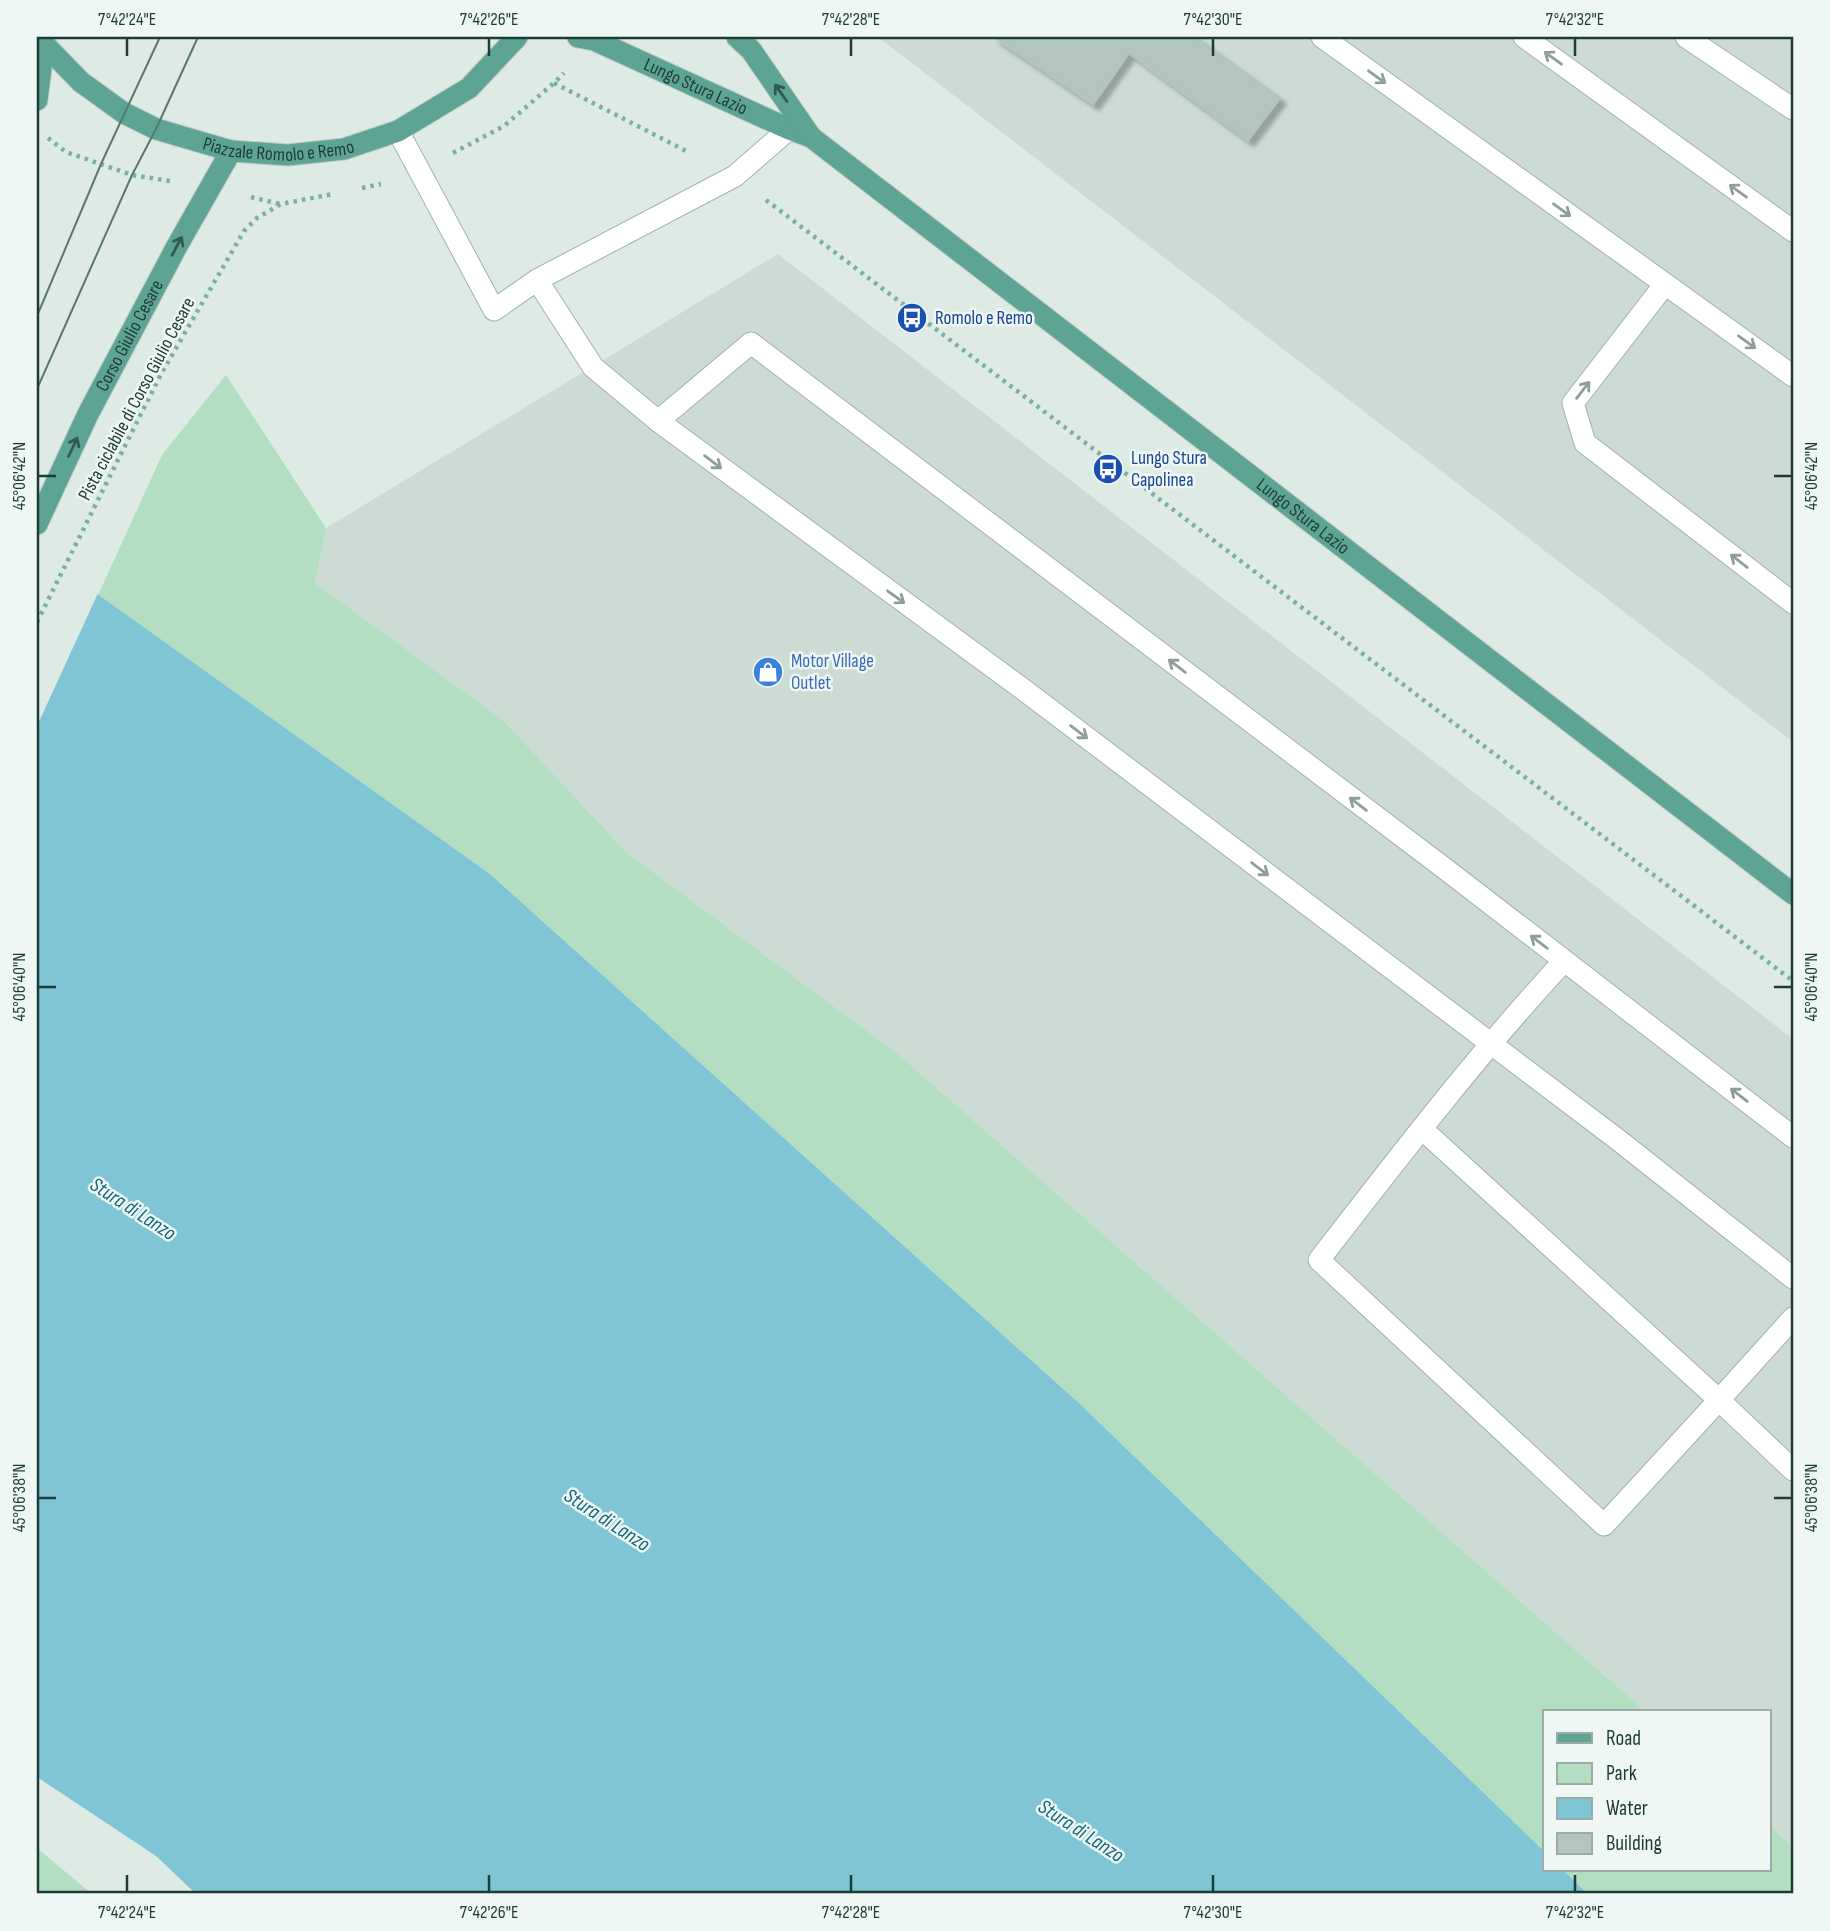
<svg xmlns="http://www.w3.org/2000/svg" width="1830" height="1931" font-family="'Sofia Sans Condensed',sans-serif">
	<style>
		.built { fill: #ccdbd4 }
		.green { fill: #b4dec1 }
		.water { fill: #80c5d5 }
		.pier { fill: #deebe5 }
		.building { fill: #b3c6be; stroke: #b0c5bd; stroke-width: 2; filter: url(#shadow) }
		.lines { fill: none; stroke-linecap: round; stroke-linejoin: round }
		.lane-casing { stroke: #a1b3ad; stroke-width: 23 }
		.primary-casing { stroke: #c0c8c6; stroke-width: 23 }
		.path { stroke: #7bb1a2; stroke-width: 4.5; stroke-dasharray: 3.5 5; stroke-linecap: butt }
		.lane { stroke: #fff; stroke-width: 21 }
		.primary { stroke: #5ea495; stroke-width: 21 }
		.tram { stroke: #587870; stroke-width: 2 }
		.oneway { stroke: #8e9e9a }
		.oneway2 { stroke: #315b52 }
		.ticks { fill: none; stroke: #1e3c35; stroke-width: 2.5 }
		.labels { text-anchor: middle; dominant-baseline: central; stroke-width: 5; stroke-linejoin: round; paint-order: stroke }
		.street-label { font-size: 19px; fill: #1e3c35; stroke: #eef7f3 }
		.transit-label { font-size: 19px; fill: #164399; stroke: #eef7f3; text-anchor: start }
		.shop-label { font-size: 19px; fill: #366cbe; stroke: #eef7f3; text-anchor: start }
		.water-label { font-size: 21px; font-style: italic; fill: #14677c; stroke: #eef7f3 }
		.neatline { fill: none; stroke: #1e3c35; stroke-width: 2.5 }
		.ticks-label { font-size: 18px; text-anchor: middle; fill: #1e3c35 }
	</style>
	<defs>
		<filter id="shadow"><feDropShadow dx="6" dy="6" stdDeviation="2" flood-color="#0004"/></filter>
	</defs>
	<rect width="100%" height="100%" fill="#deebe5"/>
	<!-- built -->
	<g class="built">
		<path d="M 878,37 L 1793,37 L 1793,742 Z"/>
		<path d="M 778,254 L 1793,1039 L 1793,1847 L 1769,1825 L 1769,1712 L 1646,1712 L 899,1055 L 626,852 L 503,720 L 315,583 L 326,528 Z"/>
	</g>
	<!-- green -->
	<g class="green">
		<path d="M 226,375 L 326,528 L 315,583 L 503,720 L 626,852 L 899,1055 L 1646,1712 L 1545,1712 L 1545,1852 L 1081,1405 L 490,874 L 98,595 L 162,455 Z"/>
		<path d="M 1769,1825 L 1793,1847 L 1793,1894 L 1588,1894 L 1563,1870 L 1769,1870 Z"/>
		<path d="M 37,1848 L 92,1894 L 37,1894 Z"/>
	</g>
	<!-- water -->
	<path class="water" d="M 37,551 L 490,874 L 1081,1405 L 1545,1852 L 1545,1870 L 1563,1870 L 1588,1894 L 196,1894 L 156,1856 L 37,1777 Z"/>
	<!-- pier -->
	<path class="pier" d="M 37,548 L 99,591 L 37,726 Z"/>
	<!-- building -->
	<path class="building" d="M 994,37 L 1196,37 L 1280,98 L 1248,140 L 1129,53 L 1093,104 Z"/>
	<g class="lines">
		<!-- lane casing -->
		<g class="lane-casing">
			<g id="lane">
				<path d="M 1322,37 L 1793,376"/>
				<path d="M 1524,37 L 1793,231"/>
				<path d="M 1686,37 L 1793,109"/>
				<path d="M 398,131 L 494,310 L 537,280 L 735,176 L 789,129"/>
				<path d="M 537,280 L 593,367 L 658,421 L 1024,690 L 1617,1139 L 1793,1278"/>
				<path d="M 1665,284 L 1573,403 L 1585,443 L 1793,603"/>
				<path d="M 658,421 L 751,343 L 1448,871 L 1793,1137"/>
				<path d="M 1422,1129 L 1719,1400 L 1604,1525 L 1319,1260 C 1398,1158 1477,1055 1564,961"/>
				<path d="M 1793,1318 L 1719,1400 L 1793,1470"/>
			</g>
		</g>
		<!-- primary casing -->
		<g class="primary-casing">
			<g id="primary">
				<path id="s1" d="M 39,37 L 44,44 L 81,82 L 124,113 L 156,129 L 231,151 L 288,155 L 344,149 L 398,131 L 469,88 L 517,37"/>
				<path id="s2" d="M 578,37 L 594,40 L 789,129 L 811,137"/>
				<path id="s3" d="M 737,37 L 751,50 L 811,137 L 1793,894"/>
				<path d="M 37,100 L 44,44"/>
				<path id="s4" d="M 37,524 L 88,414 L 177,246 L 231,151"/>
			</g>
		</g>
		<!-- path -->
		<g class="path">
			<path d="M 554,83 L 690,153"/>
			<path d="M 48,138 L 66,152 L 132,175 L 170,181"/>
			<path d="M 453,153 L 504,126 L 554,83 L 564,73"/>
			<path d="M 362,188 L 381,184"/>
			<path d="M 251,197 L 280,204"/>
			<path d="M 766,200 L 1793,981"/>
			<path d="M 37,622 L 161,374 L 244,231 L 257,218 L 281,204 L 333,194"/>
		</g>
		<!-- lane -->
		<use href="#lane" class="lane"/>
		<!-- primary -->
		<use href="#primary" class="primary"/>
		<!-- tram -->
		<g class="tram">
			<path d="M 37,316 L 101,164 L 160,37"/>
			<path d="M 37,389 L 132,175 L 156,129 L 198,37"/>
		</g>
	</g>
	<!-- one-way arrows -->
	<defs><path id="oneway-shaft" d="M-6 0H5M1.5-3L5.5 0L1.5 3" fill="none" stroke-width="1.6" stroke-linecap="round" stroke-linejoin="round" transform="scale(1.75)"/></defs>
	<g class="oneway">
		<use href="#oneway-shaft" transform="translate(1553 58) rotate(-144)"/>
		<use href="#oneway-shaft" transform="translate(1377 77) rotate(36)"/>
		<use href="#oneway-shaft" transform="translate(1738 191) rotate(-144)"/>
		<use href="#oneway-shaft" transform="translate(1562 210) rotate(36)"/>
		<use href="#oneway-shaft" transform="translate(1747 342) rotate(36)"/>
		<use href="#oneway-shaft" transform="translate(1583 390) rotate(-52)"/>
		<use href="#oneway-shaft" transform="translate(713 462) rotate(37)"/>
		<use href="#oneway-shaft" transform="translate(1739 561) rotate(-142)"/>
		<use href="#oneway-shaft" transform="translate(896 597) rotate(36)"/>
		<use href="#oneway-shaft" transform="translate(1177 666) rotate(-143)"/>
		<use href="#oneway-shaft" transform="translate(1079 732) rotate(37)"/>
		<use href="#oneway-shaft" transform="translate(1358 804) rotate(-143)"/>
		<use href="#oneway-shaft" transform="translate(1260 869) rotate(37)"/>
		<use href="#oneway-shaft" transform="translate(1539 942) rotate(-143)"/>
		<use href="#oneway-shaft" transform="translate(1739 1095) rotate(-142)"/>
	</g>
	<g class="oneway2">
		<use href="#oneway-shaft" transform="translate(781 93) rotate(-125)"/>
		<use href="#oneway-shaft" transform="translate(177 246) rotate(-62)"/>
		<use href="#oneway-shaft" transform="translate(73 447) rotate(-65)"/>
	</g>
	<!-- ticks -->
	<path class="ticks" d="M 127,38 L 127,56M 489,38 L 489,56M 851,38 L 851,56M 1213,38 L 1213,56M 1575,38 L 1575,56M 38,476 L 56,476M 1774,476 L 1792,476M 38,987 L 56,987M 1774,987 L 1792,987M 38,1498 L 56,1498M 1774,1498 L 1792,1498M 127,1875 L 127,1892M 489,1875 L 489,1892M 851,1875 L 851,1892M 1213,1875 L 1213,1892M 1575,1875 L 1575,1892"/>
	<!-- icons -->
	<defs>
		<g id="bus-disc" transform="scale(1.575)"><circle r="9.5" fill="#1a4fb4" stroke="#eef7f3"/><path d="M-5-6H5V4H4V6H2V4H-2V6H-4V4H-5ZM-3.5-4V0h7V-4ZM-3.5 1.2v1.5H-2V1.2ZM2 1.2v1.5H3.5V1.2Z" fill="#fff"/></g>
		<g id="shop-disc" transform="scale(1.575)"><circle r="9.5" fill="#3f7fe0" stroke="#eef7f3"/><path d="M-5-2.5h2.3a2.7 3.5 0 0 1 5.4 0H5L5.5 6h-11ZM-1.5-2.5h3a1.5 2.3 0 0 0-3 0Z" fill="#fff"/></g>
	</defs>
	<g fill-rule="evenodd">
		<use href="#bus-disc" x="912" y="318"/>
		<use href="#bus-disc" x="1108" y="469"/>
		<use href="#shop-disc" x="768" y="672"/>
	</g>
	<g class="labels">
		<!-- street labels -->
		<g class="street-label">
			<text stroke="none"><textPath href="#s2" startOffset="128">Lungo Stura Lazio</textPath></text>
			<text stroke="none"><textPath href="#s1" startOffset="276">Piazzale Romolo e Remo</textPath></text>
			<text stroke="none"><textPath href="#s4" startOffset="210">Corso Giulio Cesare</textPath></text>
			<text transform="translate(137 399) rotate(-62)">Pista ciclabile di Corso Giulio Cesare</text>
			<text stroke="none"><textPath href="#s3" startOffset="746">Lungo Stura Lazio</textPath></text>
		</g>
		<!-- transit labels -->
		<g class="transit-label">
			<text x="935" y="318">Romolo e Remo</text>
			<text x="1131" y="458">Lungo Stura<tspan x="1131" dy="22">Capolinea</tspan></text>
		</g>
		<!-- shop labels -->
		<g class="shop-label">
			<text x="791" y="661">Motor Village<tspan x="791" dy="22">Outlet</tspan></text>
		</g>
		<!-- water labels -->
		<g class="water-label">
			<text transform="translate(133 1209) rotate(33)">Stura di Lanzo</text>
			<text transform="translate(607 1520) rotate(33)">Stura di Lanzo</text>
			<text transform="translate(1081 1831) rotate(33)">Stura di Lanzo</text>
		</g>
	</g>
	<!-- border -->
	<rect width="1830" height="1931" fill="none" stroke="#eef7f3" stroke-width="77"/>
	<!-- legend -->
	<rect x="1543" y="1710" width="228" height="161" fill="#eef7f3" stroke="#9baca7" stroke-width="2"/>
	<rect x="1557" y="1733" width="35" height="10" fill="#5ea495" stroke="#9baca7" stroke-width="2"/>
	<text x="1606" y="1745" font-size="21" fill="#1e3c35">Road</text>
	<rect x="1557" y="1763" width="35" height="21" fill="#b4dec1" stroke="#9baca7" stroke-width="2"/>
	<text x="1606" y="1780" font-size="21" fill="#1e3c35">Park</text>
	<rect x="1557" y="1798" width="35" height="21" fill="#80c5d5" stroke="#9baca7" stroke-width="2"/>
	<text x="1606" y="1815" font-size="21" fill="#1e3c35">Water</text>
	<rect x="1557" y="1833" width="35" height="21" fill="#b3c6be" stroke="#9baca7" stroke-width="2"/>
	<text x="1606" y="1850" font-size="21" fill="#1e3c35">Building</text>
	<rect x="38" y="38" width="1754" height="1854" class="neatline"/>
	<g class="ticks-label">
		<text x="127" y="25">7°42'24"E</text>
		<text x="489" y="25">7°42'26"E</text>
		<text x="851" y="25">7°42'28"E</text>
		<text x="1213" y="25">7°42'30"E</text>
		<text x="1575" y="25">7°42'32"E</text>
		<text transform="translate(19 476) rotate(-90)" y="6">45°06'42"N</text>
		<text transform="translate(1811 476) rotate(-90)" y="6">45°06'42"N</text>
		<text transform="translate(19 987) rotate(-90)" y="6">45°06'40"N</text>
		<text transform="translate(1811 987) rotate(-90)" y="6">45°06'40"N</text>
		<text transform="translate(19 1498) rotate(-90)" y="6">45°06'38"N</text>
		<text transform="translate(1811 1498) rotate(-90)" y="6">45°06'38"N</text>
		<text x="127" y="1918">7°42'24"E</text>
		<text x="489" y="1918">7°42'26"E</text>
		<text x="851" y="1918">7°42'28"E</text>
		<text x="1213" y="1918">7°42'30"E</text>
		<text x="1575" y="1918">7°42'32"E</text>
	</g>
</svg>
